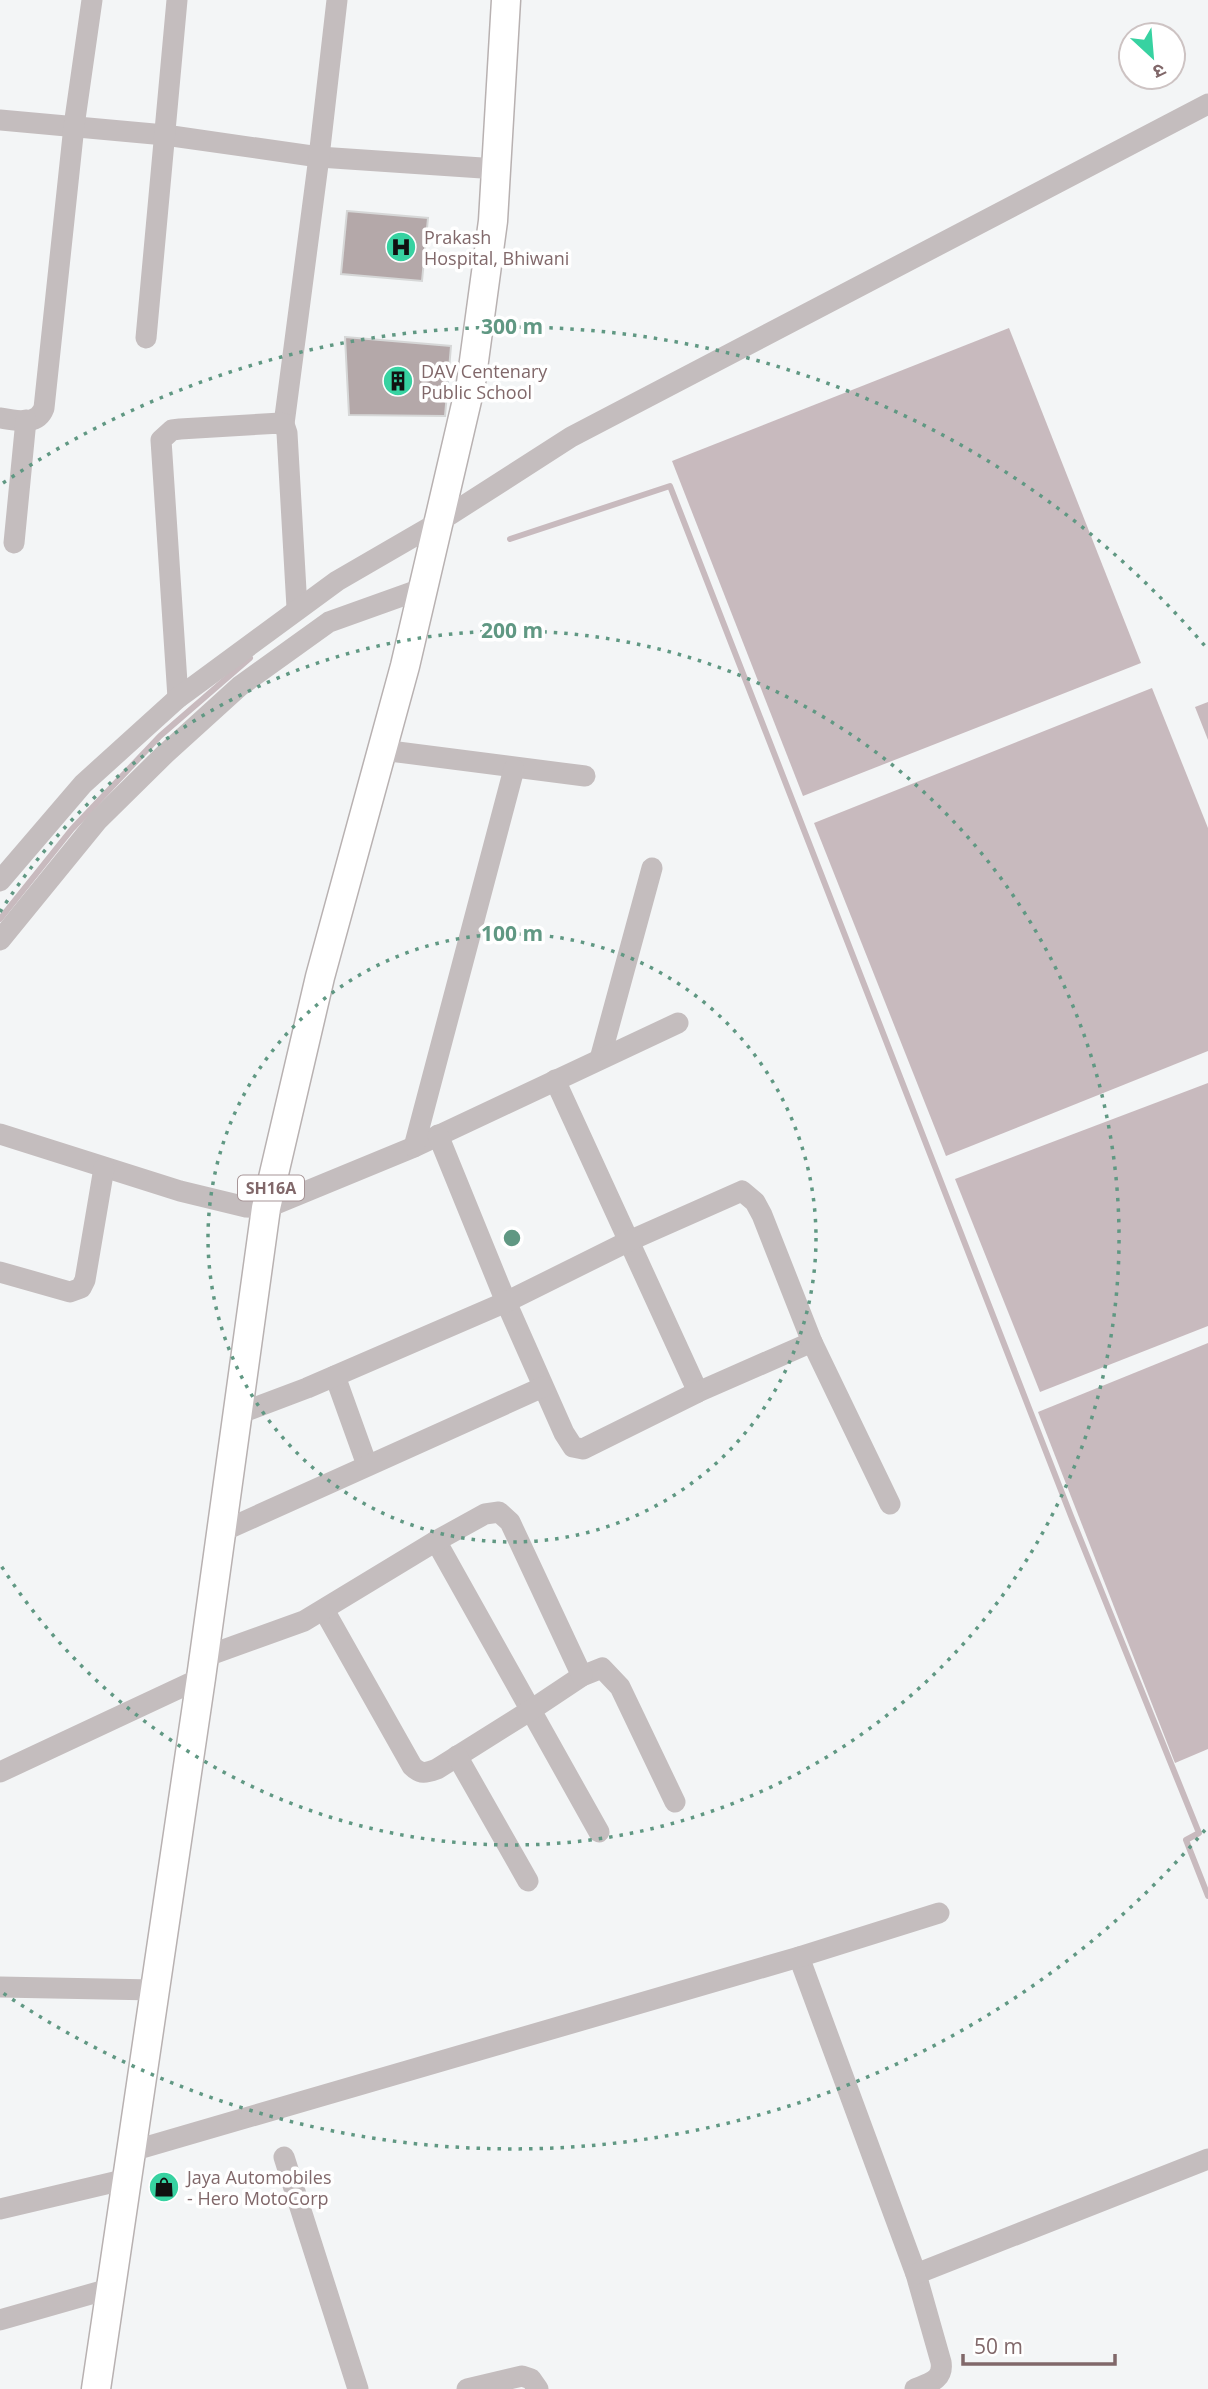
<svg xmlns="http://www.w3.org/2000/svg" width="1208" height="2389" font-family="'Open Sans','Noto Sans Devanagari',sans-serif">
	<style>
		.water { fill: #c8babe }
		.lines { fill: none; stroke-linecap: round; stroke-linejoin: round }
		.stream { stroke: #c8babe; stroke-width: 6 }
		.building { fill: #b4a8a9; stroke: #d6d7d7; stroke-width: 2 }
		.major-casing { stroke: #b8b1b1; stroke-width: 31 }
		.minor { stroke: #c4bdbe; stroke-width: 21 }
		.major { stroke: #fff; stroke-width: 28 }
		.ring { fill: none; stroke: #609883; stroke-width: 3.5; stroke-dasharray: 3.5 7 }
		.labels { text-anchor: middle; dominant-baseline: central; stroke-width: 7; stroke-linejoin: round; paint-order: stroke }
		.shield { fill: #fff; stroke: #a79597; stroke-width: 2 }
		.shield-label { font-size: 16px; font-weight: bold; fill: #81686a }
		.poi-label { font-size: 18px; fill: #81686a; stroke: #fff; text-anchor: start }
		.centre { fill: #609883; stroke: #fff; stroke-width: 3.5 }
		.ring-label { font-size: 21px; text-anchor: middle; font-weight: bold; fill: #609883; stroke: #fff; stroke-width: 7; stroke-linejoin: round; paint-order: stroke }
	</style>
	<rect width="100%" height="100%" fill="#f3f5f6"/>
	<!-- water -->
	<g class="water">
		<path d="M 1009,328 L 1141,663 L 803,796 L 672,461 Z"/>
		<path d="M 1152,688 L 1208,828 L 1208,1051 L 946,1156 L 814,823 Z"/>
		<path d="M 1208,702 L 1208,740 L 1195,707 Z"/>
		<path d="M 1208,1083 L 1208,1326 L 1040,1392 L 955,1179 Z"/>
		<path d="M 1208,1343 L 1208,1749 L 1175,1763 L 1038,1412 Z"/>
	</g>
	<g class="lines">
		<!-- stream -->
		<g class="stream">
			<path d="M 510,539 L 670,486 L 1071,1516 L 1199,1833 L 1186,1840 L 1208,1896"/>
			<path d="M 0,919 L 72,829 L 160,736 L 250,658"/>
		</g>
	</g>
	<!-- building -->
	<g class="building">
		<path d="M 347,211 L 428,218 L 422,281 L 341,274 Z"/>
		<path d="M 345,337 L 451,346 L 445,416 L 349,415 Z"/>
	</g>
	<g class="lines">
		<!-- major casing -->
		<g class="major-casing">
			<path id="major" d="M 96,2389 L 201,1678 L 266,1208 L 320,977 L 405,666 L 471,383 L 493,221 L 506,0"/>
		</g>
		<!-- minor -->
		<g class="minor">
			<path d="M 0,120 L 165,135 L 319,157 L 497,169"/>
			<path d="M 146,338 L 177,0"/>
			<path d="M 0,418 C 16,420 37,427 44,408 L 74,126 L 92,0"/>
			<path d="M 284,424 L 319,157 L 337,0"/>
			<path d="M 14,543 L 26,420"/>
			<path d="M 178,698 L 161,440 L 172,430 L 180,429 L 281,423 L 284,424 L 287,433 L 297,608"/>
			<path d="M 382,750 L 585,776"/>
			<path d="M 0,881 L 83,784 L 178,698 L 337,581 L 437,523 L 571,437 L 1208,104"/>
			<path d="M 0,940 L 97,821 L 165,754 L 240,686 L 329,622 L 424,588"/>
			<path d="M 600,1059 L 652,868"/>
			<path d="M 555,1080 L 698,1392"/>
			<path d="M 0,1134 L 180,1191 L 246,1207 L 266,1208 L 414,1147 L 678,1023"/>
			<path d="M 438,1135 L 506,1302 L 564,1433 L 573,1447 L 583,1449 L 587,1447 L 698,1392 L 812,1342"/>
			<path d="M 414,1147 L 514,769"/>
			<path d="M 0,1272 L 70,1292 L 81,1288 L 85,1280 L 104,1168"/>
			<path d="M 335,1376 L 367,1465"/>
			<path d="M 238,1414 L 307,1388 L 506,1302 L 629,1241 L 742,1191 L 755,1202 L 762,1215 L 812,1342 L 890,1504"/>
			<path d="M 221,1532 L 543,1387"/>
			<path d="M 436,1541 L 599,1832"/>
			<path d="M 324,1610 L 412,1766 C 421,1775 426,1773 437,1769 L 531,1710 L 582,1676 L 602,1668 L 620,1687 L 675,1802"/>
			<path d="M 204,1657 L 304,1621 L 436,1541 L 485,1514 L 499,1512 L 510,1522 L 582,1676"/>
			<path d="M 457,1756 L 528,1881"/>
			<path d="M 0,1772 L 201,1678"/>
			<path d="M 799,1957 L 916,2274 L 941,2362 C 944,2380 929,2383 915,2389"/>
			<path d="M 0,1987 L 155,1990"/>
			<path d="M 132,2151 L 799,1957 L 939,1913"/>
			<path d="M 284,2157 L 358,2389"/>
			<path d="M 0,2209 L 127,2179"/>
			<path d="M 916,2274 L 1208,2159"/>
			<path d="M 0,2320 L 112,2288"/>
			<path d="M 467,2389 L 522,2376 L 531,2379 L 538,2389"/>
		</g>
		<!-- major -->
		<use href="#major" class="major"/>
	</g>
	<!-- distance rings -->
	<g class="ring">
		<circle cx="512" cy="1238" r="304"/>
		<path d="M0 912A607 607 0 1 1 0 1564"/>
		<path d="M1205 1830A911 911 0 0 1 3 1993M3 483A911 911 0 0 1 1205 646"/>
	</g>
	<!-- icons -->
	<defs>
		<g id="hospital-disc" transform="scale(1.575)"><circle r="9.5" fill="#37d2a1" stroke="#fff"/><path d="M-5-5h3v3.5h4V-5h3V5h-3V1.5h-4V5h-3Z" fill="#111"/></g>
		<g id="building-disc" transform="scale(1.575)"><circle r="9.5" fill="#37d2a1" stroke="#fff"/><path d="M-4-6H4V6H1V3H-1V6H-4ZM-2.5-4.3h1.7v1.8h-1.7ZM.8-4.3h1.7v1.8H.8ZM-2.5-1h1.7V.8h-1.7ZM.8-1h1.7V.8H.8Z" fill="#111"/></g>
		<g id="shop-disc" transform="scale(1.575)"><circle r="9.5" fill="#37d2a1" stroke="#fff"/><path d="M-5-2.5h2.3a2.7 3.5 0 0 1 5.4 0H5L5.5 6h-11ZM-1.5-2.5h3a1.5 2.3 0 0 0-3 0Z" fill="#111"/></g>
	</defs>
	<g fill-rule="evenodd">
		<use href="#hospital-disc" x="401" y="247"/>
		<use href="#building-disc" x="398" y="381"/>
		<use href="#shop-disc" x="164" y="2187"/>
	</g>
	<g class="labels">
		<!-- shield labels -->
		<rect class="shield" x="238" y="1175.5" width="66" height="25" rx="5"/>
		<g class="shield-label">
			<text x="271" y="1188">SH16A</text>
		</g>
		<!-- poi labels -->
		<g class="poi-label">
			<text x="424" y="237">Prakash<tspan x="424" dy="21">Hospital, Bhiwani</tspan></text>
			<text x="421" y="371">DAV Centenary<tspan x="421" dy="21">Public School</tspan></text>
			<text x="187" y="2177">Jaya Automobiles<tspan x="187" dy="21">- Hero MotoCorp</tspan></text>
		</g>
	</g>
	<circle cx="512" cy="1238" r="10" class="centre"/>
	<g class="ring-label">
		<text x="512" y="334">300 m</text>
		<text x="512" y="638">200 m</text>
		<text x="512" y="941">100 m</text>
	</g>
	<!-- north arrow -->
	<g transform="translate(1152 56) rotate(154)"><circle r="33" fill="#ffffff" stroke="#cdc3c3" stroke-width="2"/>
	<path d="M0-5L12 26L0 18L-12 26Z" fill="#37d2a1"/>
	<text y="-10" font-size="19" font-weight="bold" text-anchor="middle" fill="#81686a">उ</text>
	</g>
	<!-- scale -->
	<path d="M963 2354v10h152v-10" fill="none" stroke="#81686a" stroke-width="3.5"/>
	<text x="974" y="2354" font-size="21" fill="#81686a" stroke="#ffffff" stroke-width="5" paint-order="stroke">50 m</text>
</svg>
